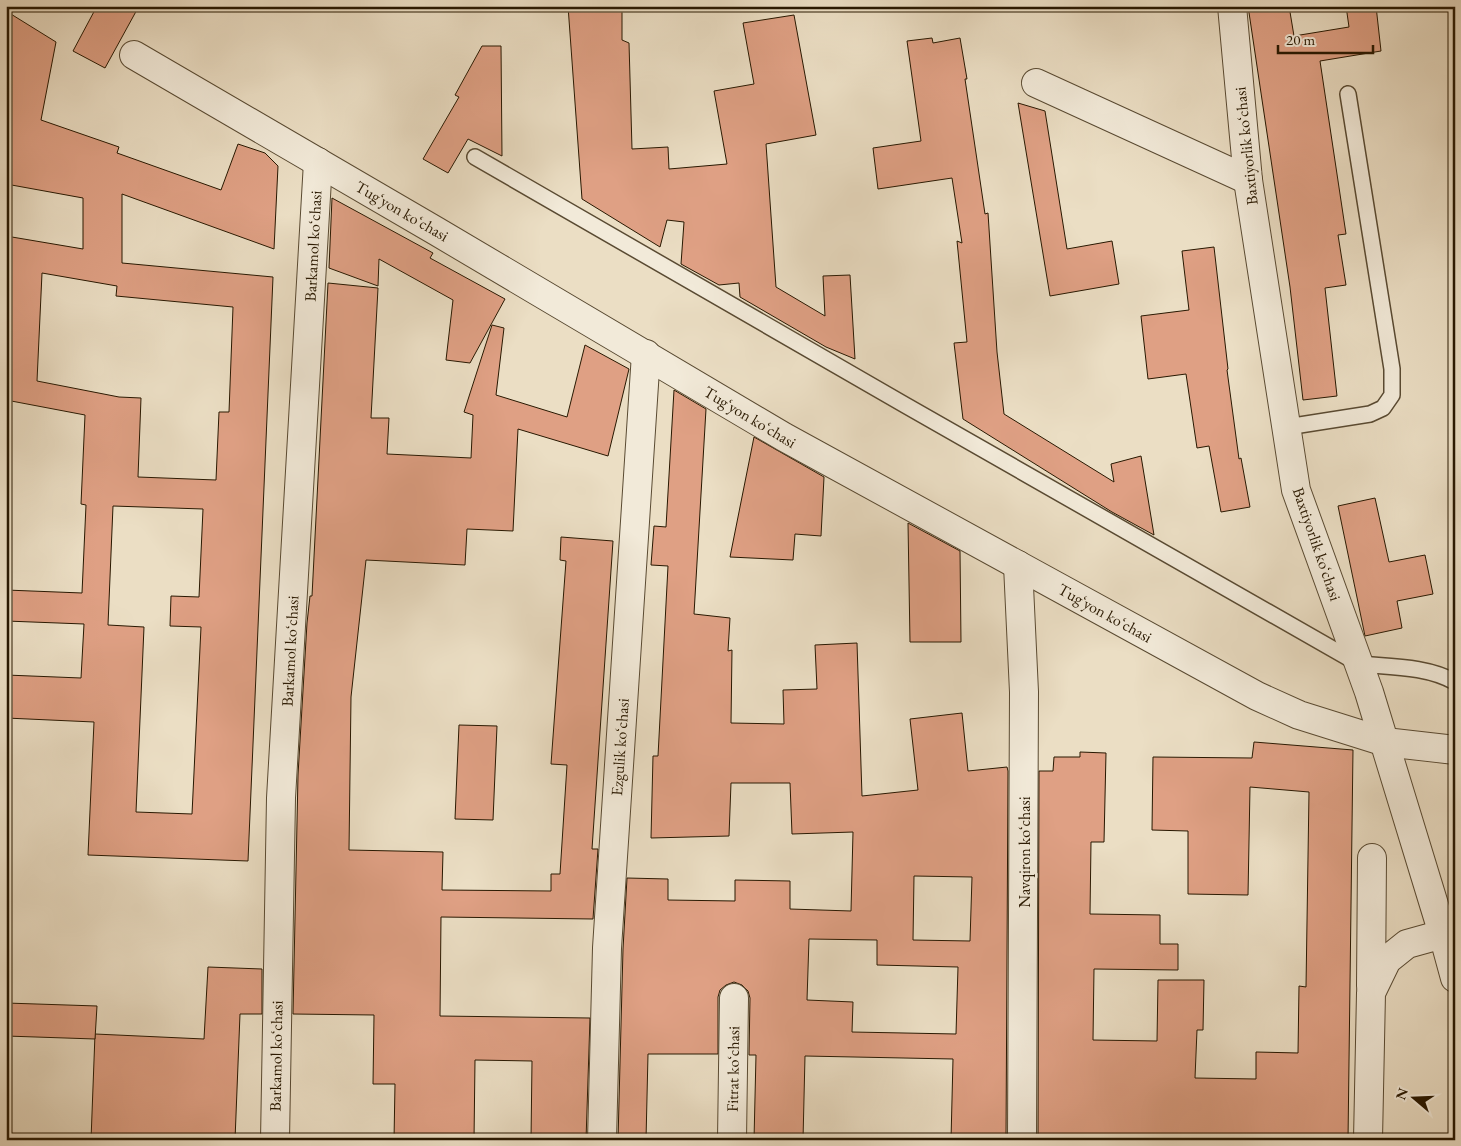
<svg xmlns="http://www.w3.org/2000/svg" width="1461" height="1146" font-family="'EB Garamond',serif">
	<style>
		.building { fill: #dfa084; stroke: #281801; fill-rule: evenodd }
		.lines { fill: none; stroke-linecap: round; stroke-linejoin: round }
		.service-casing { stroke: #594a32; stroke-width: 18 }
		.minor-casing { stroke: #594a32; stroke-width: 30 }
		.service { stroke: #f2ead9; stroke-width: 15 }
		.minor { stroke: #f2ead9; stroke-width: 28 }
		.labels { text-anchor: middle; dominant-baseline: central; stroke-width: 5; stroke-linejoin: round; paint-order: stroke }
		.street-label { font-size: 16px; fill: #281801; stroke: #f2ead9 }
	</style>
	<rect width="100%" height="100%" fill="#ebdec4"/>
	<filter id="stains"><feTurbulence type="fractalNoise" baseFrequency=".004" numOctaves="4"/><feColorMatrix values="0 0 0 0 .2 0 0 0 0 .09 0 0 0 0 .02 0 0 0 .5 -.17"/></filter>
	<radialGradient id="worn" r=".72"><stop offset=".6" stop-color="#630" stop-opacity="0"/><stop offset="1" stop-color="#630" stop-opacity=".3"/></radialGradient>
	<!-- building -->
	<g class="building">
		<path d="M 97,6 L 139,6 L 105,68 L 73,51 Z"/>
		<path d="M 568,6 L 622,6 L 622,40 L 629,43 L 632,149 L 668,147 L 669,169 L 727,164 L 714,91 L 754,84 L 743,23 L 794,15 L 816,135 L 766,144 L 776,287 L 825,316 L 823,276 L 850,275 L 855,359 L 826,347 L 740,297 L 739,283 L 719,285 L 681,264 L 684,222 L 667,220 L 660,247 L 582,199 Z"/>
		<path d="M 1248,6 L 1289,6 L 1294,36 L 1349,27 L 1346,6 L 1376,6 L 1381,51 L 1320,61 L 1346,234 L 1338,235 L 1346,285 L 1325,288 L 1337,396 L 1303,400 L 1290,287 Z"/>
		<path d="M 6,11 L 56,42 L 41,120 L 119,147 L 117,153 L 221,190 L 238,144 L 265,153 L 278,166 L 274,249 L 122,194 L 122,263 L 273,277 L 248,861 L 88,855 L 94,722 L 6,718 L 6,675 L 81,678 L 84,624 L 6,621 L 6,590 L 82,593 L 86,505 L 81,504 L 85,415 L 6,400 L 6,236 L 83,249 L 83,198 L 6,184 ZM 42,273 L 117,286 L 116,296 L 233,307 L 229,412 L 219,412 L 216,480 L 138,477 L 141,398 L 119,397 L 37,381 ZM 113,506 L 203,509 L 199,597 L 171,596 L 170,626 L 201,627 L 192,814 L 136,812 L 144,627 L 108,625 Z"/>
		<path d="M 932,38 L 933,43 L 960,38 L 967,79 L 965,79 L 985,214 L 988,213 L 997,352 L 1004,414 L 1114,482 L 1111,464 L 1141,456 L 1154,535 L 1112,512 L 963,419 L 954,343 L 967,342 L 957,241 L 962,243 L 952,178 L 878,189 L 873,148 L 921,141 L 907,41 Z"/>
		<path d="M 482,46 L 501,46 L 502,156 L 468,139 L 448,173 L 423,159 L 459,97 L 455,95 Z"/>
		<path d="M 1018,103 L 1045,111 L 1067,249 L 1112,241 L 1119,284 L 1050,296 Z"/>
		<path d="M 332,198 L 433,253 L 430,258 L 505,299 L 470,363 L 446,360 L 453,300 L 379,259 L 378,286 L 329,268 Z"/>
		<path d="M 1214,247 L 1228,369 L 1227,370 L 1239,459 L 1241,458 L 1250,507 L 1221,512 L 1209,446 L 1197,448 L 1186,374 L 1148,379 L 1141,316 L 1189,310 L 1182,251 Z"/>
		<path d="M 328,283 L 378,288 L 371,418 L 389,418 L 387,454 L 471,458 L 473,415 L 464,412 L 492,325 L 504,328 L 496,395 L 567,417 L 585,345 L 629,369 L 608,456 L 518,429 L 513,531 L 467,529 L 465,565 L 366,560 L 351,697 L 349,850 L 443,852 L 442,890 L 551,891 L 551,874 L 560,874 L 567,765 L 551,764 L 566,561 L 560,560 L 561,537 L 613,541 L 592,849 L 598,849 L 593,919 L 441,917 L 440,1016 L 590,1018 L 586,1140 L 531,1140 L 532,1061 L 475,1060 L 474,1140 L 394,1140 L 395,1084 L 373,1084 L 374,1015 L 293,1014 L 298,775 L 307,623 L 310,596 L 312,596 Z"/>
		<path d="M 674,390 L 706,409 L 694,614 L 730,618 L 728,651 L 732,650 L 731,723 L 784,724 L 783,690 L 817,689 L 815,645 L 857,643 L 862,796 L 918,790 L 910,719 L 962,713 L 968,771 L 1007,767 L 1008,771 L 1006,1140 L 951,1140 L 953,1059 L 805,1056 L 803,1140 L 754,1140 L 756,1055 L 749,1055 L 750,998 L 748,991 L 742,985 L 734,982 L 726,985 L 720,990 L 718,997 L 718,1054 L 648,1054 L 646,1140 L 618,1140 L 623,949 L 627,878 L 668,879 L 668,900 L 735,901 L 735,880 L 790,881 L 790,909 L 851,911 L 853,832 L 792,834 L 790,783 L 731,783 L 729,836 L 651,838 L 653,756 L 658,756 L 668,566 L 651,565 L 654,526 L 666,527 ZM 914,876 L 972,877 L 970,941 L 913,940 ZM 809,939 L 877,940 L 877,965 L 958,967 L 956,1034 L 852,1032 L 853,1002 L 807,1000 Z"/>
		<path d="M 754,437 L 824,477 L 821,536 L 795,534 L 793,560 L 730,557 Z"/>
		<path d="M 1375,498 L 1389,562 L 1425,555 L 1433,594 L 1397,601 L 1402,628 L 1365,636 L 1338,506 Z"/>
		<path d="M 908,523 L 960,551 L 961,642 L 910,642 Z"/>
		<path d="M 459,725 L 497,726 L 493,820 L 455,819 Z"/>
		<path d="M 1254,742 L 1353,750 L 1348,1140 L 1180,1140 L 1180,1136 L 1108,1135 L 1107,1140 L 1038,1140 L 1039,771 L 1053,771 L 1054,757 L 1080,757 L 1080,752 L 1106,753 L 1104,842 L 1091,842 L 1090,914 L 1160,915 L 1160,944 L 1178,944 L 1178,970 L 1094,969 L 1093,1040 L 1157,1041 L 1158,980 L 1204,980 L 1203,1030 L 1197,1030 L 1195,1078 L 1256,1079 L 1256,1052 L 1298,1053 L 1299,986 L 1306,987 L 1309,792 L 1250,787 L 1248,895 L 1188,894 L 1188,831 L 1152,830 L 1153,757 L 1252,758 Z"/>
		<path d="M 208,967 L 262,969 L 262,1014 L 240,1014 L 235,1140 L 91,1140 L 95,1034 L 204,1039 Z"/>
		<path d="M 6,1003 L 97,1006 L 95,1039 L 6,1036 Z"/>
	</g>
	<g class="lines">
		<!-- service casing -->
		<g class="service-casing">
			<g id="service">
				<path d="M 475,157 L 905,405 L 1359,664 C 1390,667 1427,666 1455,682"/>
				<path d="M 1287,427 L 1370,414 L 1383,408 L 1392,395 L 1392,369 L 1348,94"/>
			</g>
		</g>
		<!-- minor casing -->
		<g class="minor-casing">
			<g id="minor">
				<path d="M 1232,6 L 1248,180 L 1296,490 L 1369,692 L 1443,934 L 1455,978"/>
				<path d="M 134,55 L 436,231 L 784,437 L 1257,696 L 1299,715 L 1385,742 L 1455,750"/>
				<path d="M 1036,83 L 1248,180"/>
				<path d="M 1018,565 L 1024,692 L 1022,1140"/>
				<path d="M 1371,986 L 1372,858"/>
				<path d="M 275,1140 L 281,798 L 318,162"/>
				<path d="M 602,1140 L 607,948 L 646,354"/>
				<path d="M 732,1140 L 734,998"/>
				<path d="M 1368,1140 L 1371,993 L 1387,960 L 1407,944 L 1443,934"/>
			</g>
		</g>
		<!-- service -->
		<use href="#service" class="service"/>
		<!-- minor -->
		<use href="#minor" class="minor"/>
	</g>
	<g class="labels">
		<!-- street labels -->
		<g class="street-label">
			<text transform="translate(1246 146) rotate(-96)">Baxtiyorlik koʻchasi</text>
			<text transform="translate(402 211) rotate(30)">Tugʻyon koʻchasi</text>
			<text transform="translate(313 246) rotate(-87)">Barkamol koʻchasi</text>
			<text transform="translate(750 417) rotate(31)">Tugʻyon koʻchasi</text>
			<text transform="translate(1317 544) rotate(71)">Baxtiyorlik koʻchasi</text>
			<text transform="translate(1105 613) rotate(29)">Tugʻyon koʻchasi</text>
			<text transform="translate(290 651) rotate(-87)">Barkamol koʻchasi</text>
			<text transform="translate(620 747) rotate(-86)">Ezgulik koʻchasi</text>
			<text transform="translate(1024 852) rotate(-90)">Navqiron koʻchasi</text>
			<text transform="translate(276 1056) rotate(-89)">Barkamol koʻchasi</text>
			<text transform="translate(733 1069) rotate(-89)">Fitrat koʻchasi</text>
		</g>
	</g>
	<!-- margin -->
	<rect width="1461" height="1146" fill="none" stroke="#ebdec4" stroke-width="25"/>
	<rect x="8" y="8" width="1446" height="1131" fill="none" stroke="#281801" stroke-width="2.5"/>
	<rect x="12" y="12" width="1436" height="1121" fill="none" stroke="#281801"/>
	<!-- north arrow -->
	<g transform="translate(1414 1098) rotate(289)" stroke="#f2ead9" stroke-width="4" paint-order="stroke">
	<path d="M0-4L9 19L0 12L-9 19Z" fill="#281801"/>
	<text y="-8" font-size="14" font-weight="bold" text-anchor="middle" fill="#281801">N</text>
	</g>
	<!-- scale -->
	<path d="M1278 45v8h95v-8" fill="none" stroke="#281801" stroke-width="2.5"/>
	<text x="1286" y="45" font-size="15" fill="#281801" stroke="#f2ead9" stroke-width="4" paint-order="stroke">20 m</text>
	<rect width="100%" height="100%" filter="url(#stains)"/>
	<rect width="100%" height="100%" fill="url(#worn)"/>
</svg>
